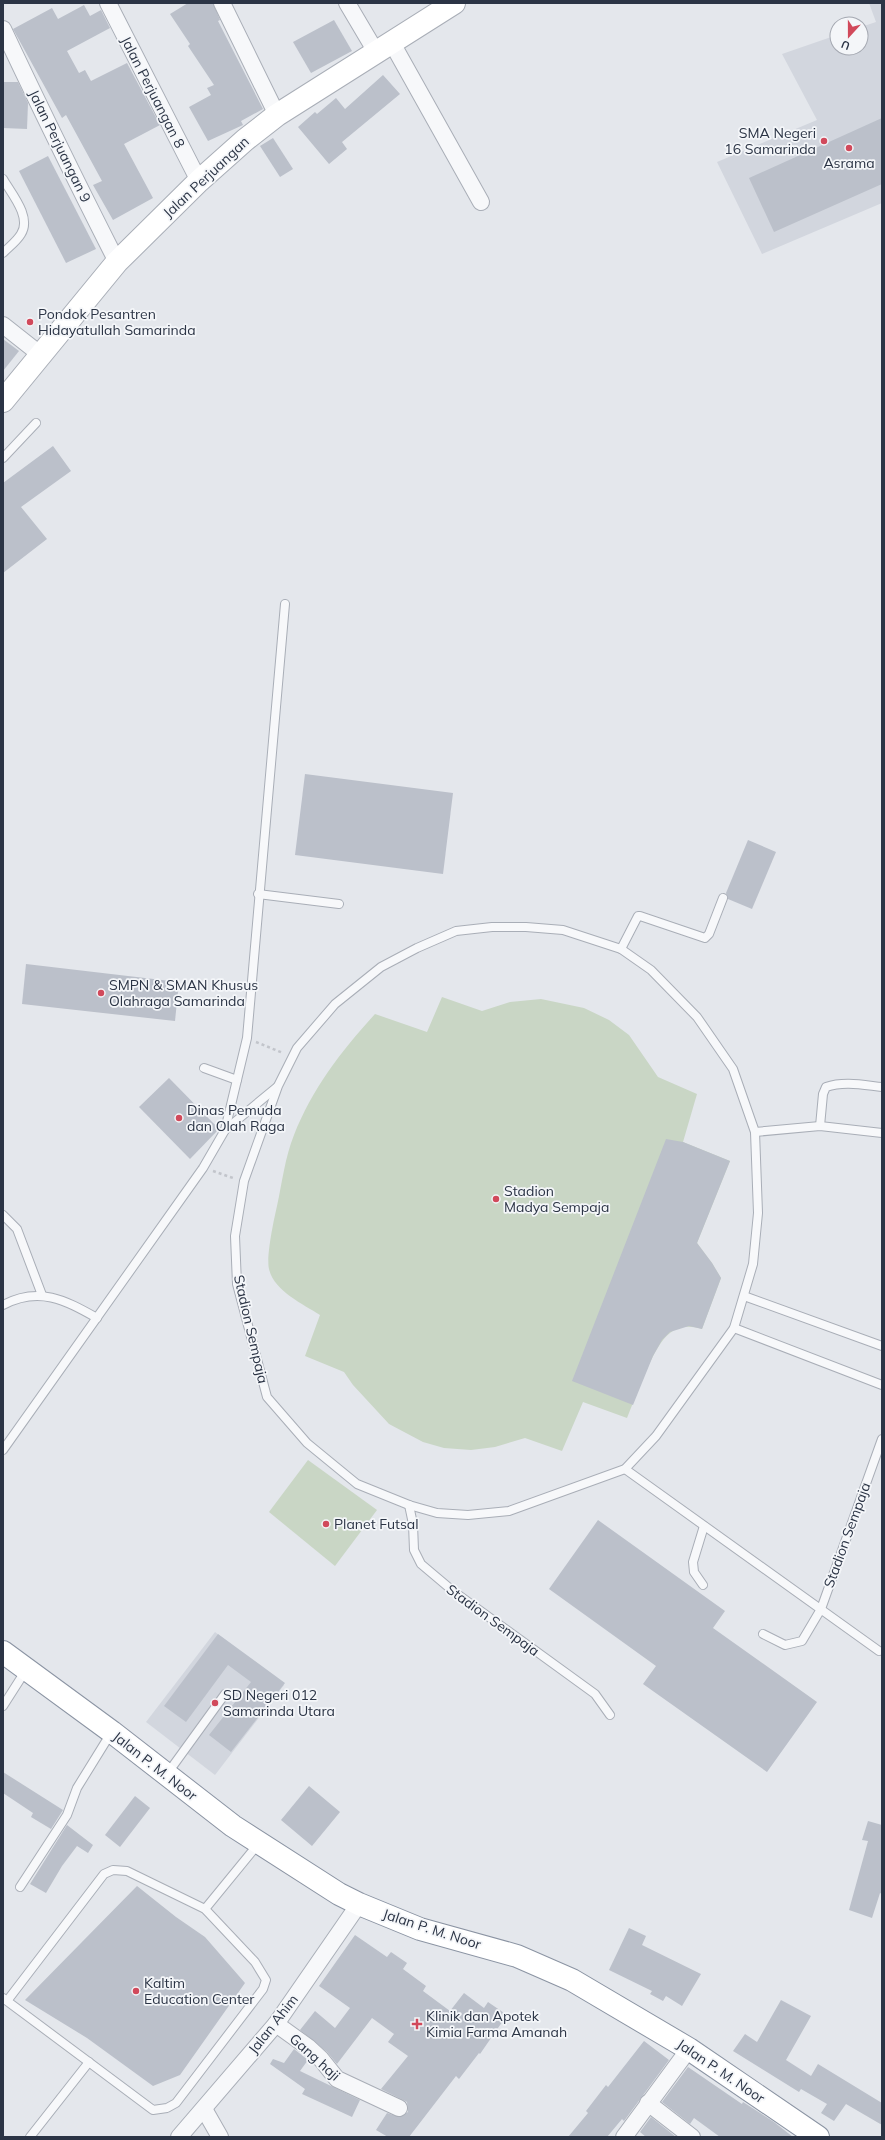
<svg xmlns="http://www.w3.org/2000/svg" width="885" height="2140" font-family="Mulish,sans-serif">
	<style>
		.built { fill: #d2d6de }
		.green { fill: #c9d6c5 }
		.building { fill: #bbc0ca }
		.lines { fill: none; stroke-linecap: round; stroke-linejoin: round }
		.lane-casing { stroke: #a9aeb7; stroke-width: 10 }
		.street-casing { stroke: #a9aeb7; stroke-width: 18 }
		.secondary-casing { stroke: #a9aeb7; stroke-width: 24 }
		.highway-casing { stroke: #8b94a3; stroke-width: 24 }
		.path { stroke: #c2c5cb; stroke-width: 2.5; stroke-dasharray: 3 3; stroke-linecap: butt }
		.lane { stroke: #f7f8fa; stroke-width: 8 }
		.street { stroke: #f7f8fa; stroke-width: 16 }
		.secondary { stroke: #fff; stroke-width: 22 }
		.highway { stroke: #fff; stroke-width: 22 }
		.poi-dot { fill: #d1495b; stroke: #f4f6f9; stroke-width: 1.5 }
		.labels { text-anchor: middle; dominant-baseline: central; stroke-width: 3.5; stroke-linejoin: round; paint-order: stroke }
		.street-label { font-size: 14px; fill: #2b3445; stroke: #f4f6f9 }
		.poi-label { font-size: 14px; fill: #2b3445; stroke: #f4f6f9; text-anchor: start }
	</style>
	<rect width="100%" height="100%" fill="#e4e7ec"/>
	<!-- built -->
	<g class="built">
		<path d="M 869,3 L 882,3 L 882,203 L 762,254 L 717,162 L 817,120 L 782,54 L 837,35 L 837,48 L 861,48 L 861,27 L 876,22 Z"/>
		<path d="M 215,1632 L 284,1685 L 215,1775 L 146,1722 Z"/>
	</g>
	<!-- green -->
	<g class="green">
		<path d="M 442,997 L 482,1011 L 510,1002 L 541,999 L 584,1008 L 609,1020 L 629,1035 L 658,1077 L 697,1094 L 683,1142 L 730,1161 L 697,1243 L 712,1263 L 721,1278 L 702,1329 C 691,1326 680,1325 670,1333 C 653,1345 636,1397 627,1418 L 583,1402 L 562,1451 L 525,1438 L 495,1447 L 471,1450 L 444,1448 L 423,1442 L 389,1424 L 353,1385 L 344,1372 L 305,1356 L 320,1315 C 303,1304 274,1291 269,1269 C 266,1257 274,1219 277,1206 C 282,1183 285,1157 294,1135 C 312,1089 342,1050 375,1014 L 427,1032 Z"/>
		<path d="M 308,1460 L 377,1510 L 335,1566 L 269,1512 Z"/>
	</g>
	<!-- building -->
	<g class="building">
		<path d="M 188,3 L 213,3 L 220,20 L 218,21 L 263,109 L 241,121 L 243,125 L 208,141 L 189,107 L 211,95 L 207,88 L 214,85 L 188,46 L 190,44 L 170,14 Z"/>
		<path d="M 84,5 L 90,16 L 101,10 L 110,28 L 67,51 L 79,73 L 85,70 L 91,81 L 127,63 L 160,125 L 124,144 L 153,198 L 113,220 L 93,185 L 102,181 L 66,115 L 62,118 L 13,29 L 52,8 L 58,19 Z"/>
		<path d="M 334,20 L 352,51 L 311,73 L 293,42 Z"/>
		<path d="M 383,75 L 400,94 L 342,142 L 347,149 L 329,164 L 298,127 L 315,112 L 317,114 L 336,98 L 345,109 Z"/>
		<path d="M 3,82 L 18,82 L 28,103 L 27,129 L 3,128 Z"/>
		<path d="M 882,118 L 882,184 L 774,232 L 749,178 Z"/>
		<path d="M 273,138 L 293,169 L 280,177 L 260,146 Z"/>
		<path d="M 48,156 L 96,249 L 66,263 L 19,171 Z"/>
		<path d="M 3,339 L 19,351 L 3,371 Z"/>
		<path d="M 53,446 L 71,471 L 21,507 L 47,539 L 3,573 L 3,483 Z"/>
		<path d="M 305,774 L 453,793 L 443,874 L 295,855 Z"/>
		<path d="M 748,840 L 776,852 L 752,909 L 728,899 L 726,893 Z"/>
		<path d="M 26,964 L 179,982 L 175,1021 L 22,1004 Z"/>
		<path d="M 169,1078 L 219,1129 L 190,1159 L 139,1107 Z"/>
		<path d="M 666,1139 L 683,1142 L 730,1161 L 697,1243 L 712,1263 L 721,1278 L 702,1329 L 689,1326 L 670,1332 L 662,1340 L 653,1356 L 633,1405 L 572,1381 Z"/>
		<path d="M 598,1520 L 725,1611 L 713,1628 L 817,1702 L 767,1772 L 643,1684 L 656,1666 L 549,1589 Z"/>
		<path d="M 218,1634 L 285,1683 L 231,1752 L 209,1735 L 251,1682 L 228,1665 L 186,1722 L 164,1706 Z"/>
		<path d="M 3,1772 L 63,1810 L 51,1829 L 31,1817 L 33,1813 L 3,1793 Z"/>
		<path d="M 309,1786 L 340,1812 L 312,1846 L 281,1820 Z"/>
		<path d="M 135,1796 L 150,1808 L 120,1847 L 105,1835 Z"/>
		<path d="M 868,1821 L 882,1825 L 882,1894 L 880,1893 L 872,1918 L 849,1910 L 868,1841 L 862,1840 Z"/>
		<path d="M 67,1825 L 93,1845 L 88,1853 L 77,1846 L 62,1866 L 46,1893 L 30,1884 Z"/>
		<path d="M 137,1886 L 176,1917 L 205,1937 L 245,1983 L 180,2075 L 153,2086 L 87,2038 L 25,2000 Z"/>
		<path d="M 629,1928 L 646,1936 L 642,1945 L 701,1974 L 682,2006 L 666,1996 L 663,2001 L 650,1994 L 652,1991 L 609,1970 Z"/>
		<path d="M 355,1935 L 387,1957 L 391,1952 L 407,1963 L 403,1969 L 426,1986 L 423,1991 L 450,2011 L 464,1993 L 484,2008 L 488,2002 L 507,2015 L 480,2054 L 479,2053 L 459,2079 L 456,2076 L 409,2137 L 388,2137 L 376,2130 L 387,2113 L 399,2117 L 408,2112 L 407,2102 L 381,2089 L 408,2056 L 388,2042 L 394,2034 L 372,2018 L 337,2064 L 327,2052 L 300,2030 L 315,2011 L 335,2028 L 350,2008 L 319,1986 Z"/>
		<path d="M 781,2000 L 811,2016 L 786,2060 L 811,2076 L 818,2064 L 882,2103 L 882,2125 L 846,2104 L 834,2121 L 821,2113 L 827,2104 L 801,2089 L 799,2092 L 733,2051 L 745,2034 L 757,2042 Z"/>
		<path d="M 644,2041 L 669,2060 L 624,2121 L 622,2119 L 607,2137 L 568,2137 L 588,2113 L 586,2111 L 606,2085 L 608,2087 Z"/>
		<path d="M 294,2049 L 308,2060 L 300,2071 L 360,2100 L 352,2117 L 302,2094 L 305,2089 L 270,2064 L 273,2059 L 284,2063 Z"/>
		<path d="M 688,2067 L 742,2104 L 743,2102 L 774,2122 L 793,2137 L 720,2137 L 694,2118 L 690,2124 L 662,2102 Z"/>
		<path d="M 651,2117 L 676,2137 L 646,2137 L 640,2132 Z"/>
	</g>
	<g class="lines">
		<!-- lane casing -->
		<g class="lane-casing">
			<g id="lane">
				<path d="M 3,179 C 11,193 32,217 21,234 C 17,241 9,247 3,253"/>
				<path d="M 3,458 L 36,423"/>
				<path d="M 258,894 L 339,904"/>
				<path d="M 492,927 L 526,927 L 563,930 L 621,949 L 651,970 L 697,1017 L 733,1069 L 755,1132 L 758,1213 L 753,1264 L 734,1328 L 656,1436 L 625,1469 L 509,1511 L 468,1515 L 437,1513 L 409,1505 L 357,1484 L 307,1443 L 267,1397 L 237,1284 L 235,1236 L 244,1181 L 278,1086 L 297,1048 L 335,1004 L 381,967 L 417,948 L 456,931 Z"/>
				<path d="M 621,949 L 638,916 L 640,916 L 705,938 L 709,934 L 723,898"/>
				<path d="M 204,1068 L 237,1080"/>
				<path d="M 820,1126 L 823,1094 L 826,1087 C 844,1081 863,1085 882,1087"/>
				<path d="M 225,1130 L 247,1038 L 285,604"/>
				<path d="M 755,1132 L 820,1126 L 882,1133"/>
				<path d="M 3,1215 L 17,1229 L 42,1295"/>
				<path d="M 744,1296 L 882,1346"/>
				<path d="M 3,1305 C 39,1286 65,1300 97,1318"/>
				<path d="M 734,1328 L 882,1385"/>
				<path d="M 3,1450 L 203,1168 L 225,1130 L 277,1087"/>
				<path d="M 625,1469 L 879,1651"/>
				<path d="M 409,1505 L 413,1524 L 414,1550 L 421,1564 L 453,1591 L 595,1694 L 610,1715"/>
				<path d="M 703,1585 L 694,1572 L 693,1562 L 704,1526"/>
				<path d="M 763,1634 L 785,1645 L 802,1641 L 821,1609 L 882,1439"/>
				<path d="M 3,1706 L 26,1670"/>
				<path d="M 167,1774 L 225,1694"/>
				<path d="M 20,1887 L 67,1815 L 77,1788 L 111,1733"/>
				<path d="M 205,1909 L 259,1843"/>
				<path d="M 3,1998 L 153,2110 L 167,2108 L 176,2103 L 263,1989 L 266,1980 L 255,1962 L 205,1909 L 127,1871 L 113,1870 L 104,1874 L 7,2001"/>
				<path d="M 30,2137 L 89,2062"/>
			</g>
		</g>
		<!-- street casing -->
		<g class="street-casing">
			<g id="street">
				<path d="M 108,3 L 199,181"/>
				<path d="M 222,3 L 277,115"/>
				<path d="M 347,3 L 376,52"/>
				<path d="M 3,29 C 40,108 78,185 117,262"/>
				<path d="M 392,43 L 481,202"/>
				<path d="M 3,325 L 41,355"/>
				<path d="M 276,2024 L 308,2047 L 321,2059 L 337,2079 L 399,2108"/>
				<path d="M 648,2103 L 692,2137"/>
				<path d="M 204,2109 L 220,2137"/>
				<path d="M 179,2137 L 276,2024 L 359,1904"/>
				<path d="M 624,2137 L 689,2049"/>
			</g>
		</g>
		<!-- secondary casing -->
		<g class="secondary-casing">
			<path id="secondary" d="M 3,401 L 117,262 L 199,181 L 245,140 L 277,115 L 454,3"/>
		</g>
		<!-- highway casing -->
		<g class="highway-casing">
			<path id="highway" d="M 3,1652 L 112,1732 L 233,1826 L 339,1894 L 359,1904 L 420,1929 L 517,1956 L 572,1980 L 689,2049 L 818,2137"/>
		</g>
		<!-- path -->
		<g class="path">
			<path d="M 256,1042 L 283,1053"/>
			<path d="M 213,1171 L 233,1178"/>
		</g>
		<!-- lane -->
		<use href="#lane" class="lane"/>
		<!-- street -->
		<use href="#street" class="street"/>
		<!-- secondary -->
		<use href="#secondary" class="secondary"/>
		<!-- highway -->
		<use href="#highway" class="highway"/>
	</g>
	<!-- markers -->
	<g class="poi-dot">
		<circle cx="824" cy="141" r="4"/>
		<circle cx="849" cy="148" r="4"/>
		<circle cx="30" cy="322" r="4"/>
		<circle cx="101" cy="993" r="4"/>
		<circle cx="179" cy="1118" r="4"/>
		<circle cx="496" cy="1199" r="4"/>
		<circle cx="326" cy="1524" r="4"/>
		<circle cx="215" cy="1703" r="4"/>
		<circle cx="136" cy="1991" r="4"/>
		<path d="M415 2018h4v4h4v4h-4v4h-4v-4h-4v-4h4z"/>
	</g>
	<g class="labels">
		<!-- street labels -->
		<g class="street-label">
			<text transform="translate(153 92) rotate(63)">Jalan Perjuangan 8</text>
			<text transform="translate(60 146) rotate(64)">Jalan Perjuangan 9</text>
			<text transform="translate(206 177) rotate(-43)">Jalan Perjuangan</text>
			<text transform="translate(251 1329) rotate(77)">Stadion Sempaja</text>
			<text transform="translate(847 1535) rotate(-70)">Stadion Sempaja</text>
			<text transform="translate(493 1620) rotate(36)">Stadion Sempaja</text>
			<text transform="translate(155 1766) rotate(38)">Jalan P. M. Noor</text>
			<text transform="translate(432 1929) rotate(18)">Jalan P. M. Noor</text>
			<text transform="translate(273 2024) rotate(-52)">Jalan Ahim</text>
			<text transform="translate(315 2057) rotate(42)">Gang haji</text>
			<text transform="translate(721 2071) rotate(34)">Jalan P. M. Noor</text>
		</g>
		<!-- poi labels -->
		<g class="poi-label">
			<text x="816" y="133" text-anchor="end">SMA Negeri<tspan x="816" dy="16">16 Samarinda</tspan></text>
			<text x="849" y="163" text-anchor="middle">Asrama</text>
			<text x="38" y="314">Pondok Pesantren<tspan x="38" dy="16">Hidayatullah Samarinda</tspan></text>
			<text x="109" y="985">SMPN &amp; SMAN Khusus<tspan x="109" dy="16">Olahraga Samarinda</tspan></text>
			<text x="187" y="1110">Dinas Pemuda<tspan x="187" dy="16">dan Olah Raga</tspan></text>
			<text x="504" y="1191">Stadion<tspan x="504" dy="16">Madya Sempaja</tspan></text>
			<text x="334" y="1524">Planet Futsal</text>
			<text x="223" y="1695">SD Negeri 012<tspan x="223" dy="16">Samarinda Utara</tspan></text>
			<text x="144" y="1983">Kaltim<tspan x="144" dy="16">Education Center</tspan></text>
			<text x="426" y="2016">Klinik dan Apotek<tspan x="426" dy="16">Kimia Farma Amanah</tspan></text>
		</g>
	</g>
	<!-- border -->
	<rect width="885" height="2140" fill="none" stroke="#2b3445" stroke-width="8"/>
	<!-- north arrow -->
	<g transform="translate(849 36) rotate(201)"><circle r="19" fill="#f4f6f9" stroke="#a4a8b1"/>
	<path d="M0-3L7 15L0 10L-7 15Z" fill="#d1495b"/>
	<text y="-6" font-size="11" font-weight="bold" text-anchor="middle" fill="#2b3445">U</text>
	</g>
</svg>
